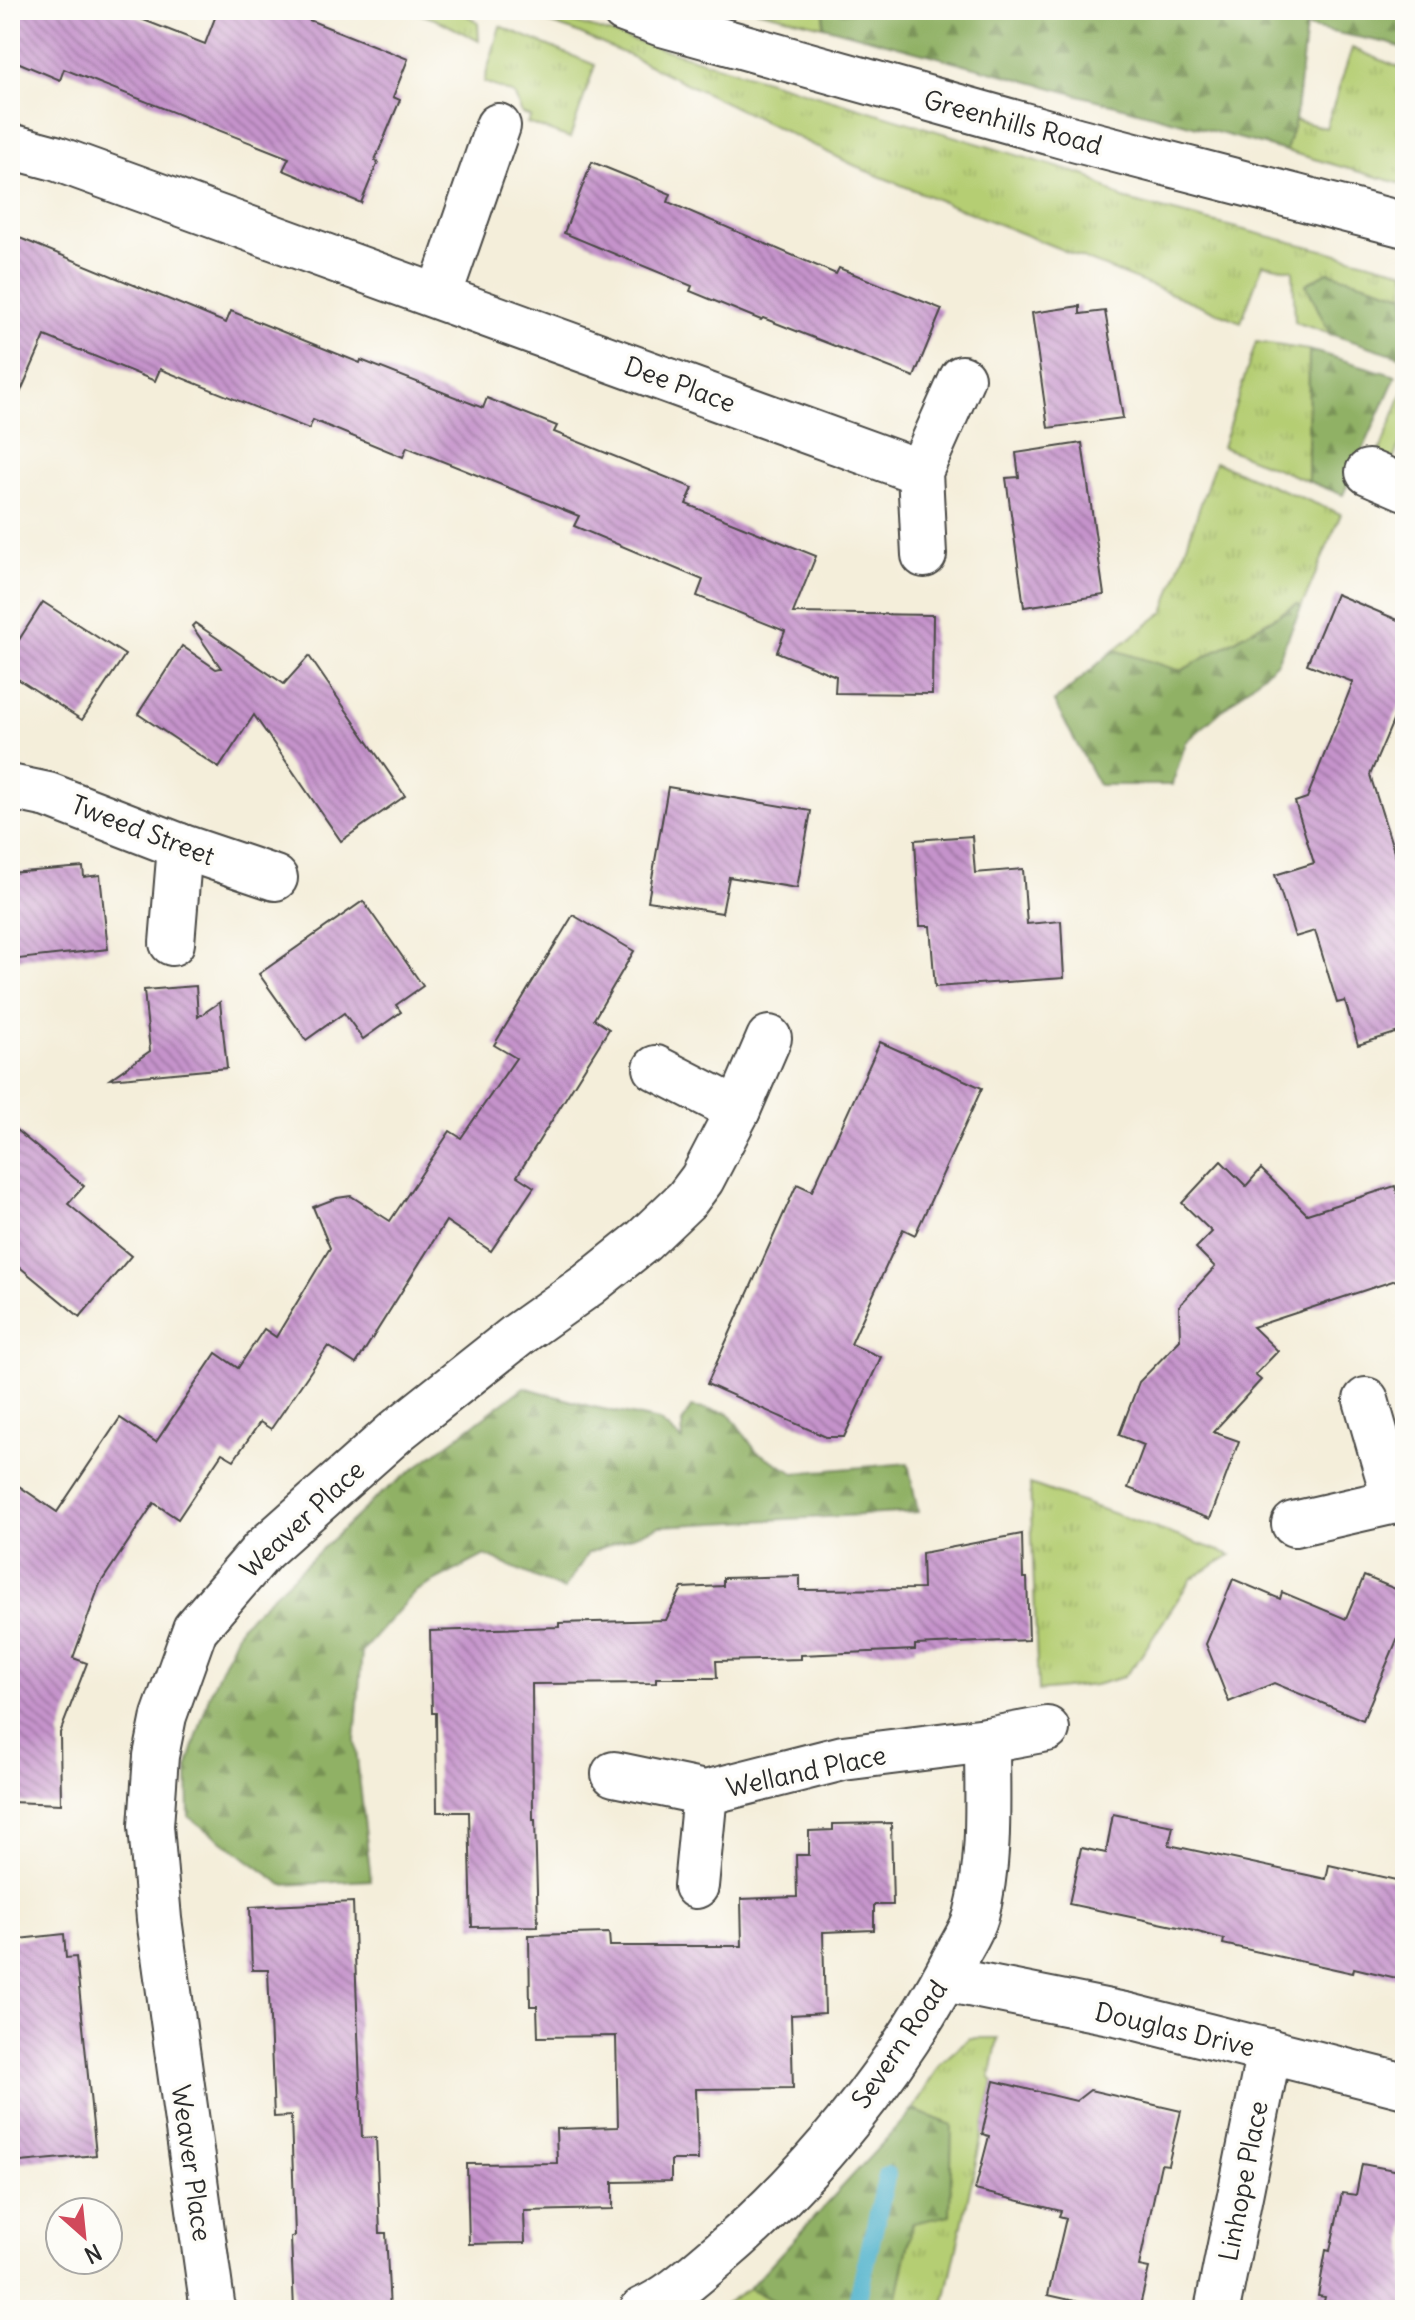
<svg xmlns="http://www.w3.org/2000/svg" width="1415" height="2320" font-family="Delius,sans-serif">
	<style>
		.grass { fill: url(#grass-tufts); stroke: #707c4f; stroke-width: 2 }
		.forest { fill: url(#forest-firs); stroke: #5e6e48; stroke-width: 2 }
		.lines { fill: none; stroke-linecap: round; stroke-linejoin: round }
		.stream { stroke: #4cb0cb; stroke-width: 18 }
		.building { fill: url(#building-back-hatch) }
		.street-casing { stroke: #494845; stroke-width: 48 }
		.secondary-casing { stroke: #494845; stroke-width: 48 }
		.street { stroke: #fff; stroke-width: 44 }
		.secondary { stroke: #fff; stroke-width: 44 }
		.labels { text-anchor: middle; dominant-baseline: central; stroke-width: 7; stroke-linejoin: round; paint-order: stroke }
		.street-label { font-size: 26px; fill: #2b2b2b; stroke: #fdfcf7 }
	</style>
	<defs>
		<pattern id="grass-tufts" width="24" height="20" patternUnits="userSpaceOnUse" patternTransform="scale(2)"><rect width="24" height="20" fill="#b5ce73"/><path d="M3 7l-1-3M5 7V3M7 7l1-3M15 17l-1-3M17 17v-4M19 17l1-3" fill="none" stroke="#9cb164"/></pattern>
		<pattern id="forest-firs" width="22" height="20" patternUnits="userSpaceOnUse" patternTransform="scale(2)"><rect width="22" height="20" fill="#90b165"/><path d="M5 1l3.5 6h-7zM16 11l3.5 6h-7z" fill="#769053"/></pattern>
		<pattern id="building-back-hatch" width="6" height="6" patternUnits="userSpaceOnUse" patternTransform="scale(2)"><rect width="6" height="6" fill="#c593cb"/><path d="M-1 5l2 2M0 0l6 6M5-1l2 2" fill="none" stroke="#a078a5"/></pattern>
	</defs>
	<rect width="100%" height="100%" fill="#fdfcf7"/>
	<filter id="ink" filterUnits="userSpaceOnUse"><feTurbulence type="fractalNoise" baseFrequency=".0125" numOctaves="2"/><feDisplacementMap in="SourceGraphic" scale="16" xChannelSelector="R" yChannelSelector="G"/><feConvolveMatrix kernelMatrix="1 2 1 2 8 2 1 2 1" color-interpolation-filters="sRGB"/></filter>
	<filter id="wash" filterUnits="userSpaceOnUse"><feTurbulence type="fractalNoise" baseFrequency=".006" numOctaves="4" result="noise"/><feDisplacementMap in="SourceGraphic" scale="32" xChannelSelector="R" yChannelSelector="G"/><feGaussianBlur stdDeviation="1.8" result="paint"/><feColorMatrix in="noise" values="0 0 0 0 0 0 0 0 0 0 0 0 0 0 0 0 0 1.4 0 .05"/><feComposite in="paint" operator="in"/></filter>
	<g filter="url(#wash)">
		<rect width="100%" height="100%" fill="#f4eeda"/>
		<!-- grass -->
		<g class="grass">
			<path d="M 409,10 C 434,10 459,6 478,23 L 479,41 L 440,21 Z"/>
			<path d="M 510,10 L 532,10 L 1087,176 L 1123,199 L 1405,271 L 1405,295 L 1328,272 L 1306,284 L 1330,334 L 1295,322 L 1293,270 L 1263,264 L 1241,322 L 864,170 L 632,57 L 573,31 Z"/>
			<path d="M 756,10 L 825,10 L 823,26 Z"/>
			<path d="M 500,26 L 595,65 L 570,138 L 527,123 L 531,117 L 522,114 L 514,94 L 484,82 Z"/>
			<path d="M 1352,48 L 1405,70 L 1405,185 L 1286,151 L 1295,120 L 1326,128 Z"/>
			<path d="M 1256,342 L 1309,350 L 1308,481 L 1222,447 Z"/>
			<path d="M 1405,387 L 1405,430 L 1392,463 L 1378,456 Z"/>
			<path d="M 1215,462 L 1341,514 L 1301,608 L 1297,604 L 1181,671 L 1114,650 L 1164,612 Z"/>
			<path d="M 1030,1484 L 1231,1555 L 1191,1579 L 1137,1662 L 1123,1677 L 1095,1685 L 1038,1691 Z"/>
			<path d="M 969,2038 L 998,2038 L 990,2078 L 994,2081 L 943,2310 L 894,2310 L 913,2223 L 952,2125 L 913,2110 L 939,2065 Z"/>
			<path d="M 749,2288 L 791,2310 L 715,2310 Z"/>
		</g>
		<!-- forest -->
		<g class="forest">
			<path d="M 825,10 L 1405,10 L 1405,49 L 1388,43 L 1306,27 L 1295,120 L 1286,151 L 823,26 Z"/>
			<path d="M 1328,272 L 1405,295 L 1405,358 L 1330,334 L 1306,284 Z"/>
			<path d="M 1309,350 L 1396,376 L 1343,495 L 1308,481 Z"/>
			<path d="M 1298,604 L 1301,608 L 1277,662 L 1186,742 L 1172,785 L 1099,785 L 1054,702 L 1114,650 L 1181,671 Z"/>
			<path d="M 524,1387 L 589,1406 L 659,1421 L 683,1441 L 682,1423 L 691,1407 L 729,1413 L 756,1451 L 794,1473 L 908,1463 L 918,1512 L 659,1526 L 588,1553 L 564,1590 L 485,1555 L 416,1591 L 362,1651 L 355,1741 L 371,1880 L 283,1885 L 189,1817 L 188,1765 L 210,1693 L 240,1626 L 378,1496 Z"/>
			<path d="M 913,2110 L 952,2125 L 950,2215 L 913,2223 L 894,2310 L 791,2310 L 749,2288 Z"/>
		</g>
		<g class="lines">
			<!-- stream -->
			<path class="stream" d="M 855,2310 L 887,2175"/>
		</g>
		<g id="blocks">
			<!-- building -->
			<g class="building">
				<path d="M 10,10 L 118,10 L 205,44 L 218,10 L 284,10 L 408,59 L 393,97 L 400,100 L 375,160 L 378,162 L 361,203 L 283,170 L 289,158 L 64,69 L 60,80 L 10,59 Z"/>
				<path d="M 592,162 L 671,194 L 668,202 L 836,274 L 839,268 L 942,309 L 914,377 L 763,318 L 761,320 L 690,291 L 692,286 L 564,233 Z"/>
				<path d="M 10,234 L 226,323 L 231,311 L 360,363 L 361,360 L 483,408 L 487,398 L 557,426 L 554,432 L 693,488 L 686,504 L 816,556 L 793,613 L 933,615 L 932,694 L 835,693 L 836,676 L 777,652 L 785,631 L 697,596 L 703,580 L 574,526 L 579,516 L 407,447 L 403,457 L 313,420 L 309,429 L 160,369 L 155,381 L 45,336 L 10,416 Z"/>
				<path d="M 1080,306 L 1080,314 L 1105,311 L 1123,418 L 1048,428 L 1032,313 Z"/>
				<path d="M 1082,443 L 1104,595 L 1024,607 L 1006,478 L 1019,477 L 1016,453 Z"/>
				<path d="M 1336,594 L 1405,623 L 1405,693 L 1370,775 L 1405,886 L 1405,1030 L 1358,1045 L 1345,1001 L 1337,1003 L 1315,931 L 1295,937 L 1275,875 L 1314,863 L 1295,802 L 1307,798 L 1353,682 L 1307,664 Z"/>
				<path d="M 43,602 L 125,655 L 82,720 L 10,674 L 10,654 Z"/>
				<path d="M 195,623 L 284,684 L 309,656 L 405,796 L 341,841 L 254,715 L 219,768 L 138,714 L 182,646 L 216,669 L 221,668 L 192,626 Z"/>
				<path d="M 668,787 L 811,811 L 797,888 L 729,877 L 722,913 L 648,901 Z"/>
				<path d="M 972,836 L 975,873 L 1023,869 L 1027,924 L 1061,921 L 1064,978 L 935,987 L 930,926 L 920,926 L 915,840 Z"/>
				<path d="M 83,867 L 84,877 L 100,875 L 108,949 L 10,960 L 10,873 Z"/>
				<path d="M 363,901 L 423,986 L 396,1005 L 401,1012 L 363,1039 L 344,1013 L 306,1040 L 259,974 Z"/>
				<path d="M 573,915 L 634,951 L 594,1019 L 609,1029 L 517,1176 L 534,1187 L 491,1251 L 446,1221 L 356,1364 L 328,1346 L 271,1429 L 260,1422 L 234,1460 L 222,1453 L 178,1519 L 154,1503 L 100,1584 L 73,1658 L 87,1663 L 60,1733 L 61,1804 L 10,1802 L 10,1480 L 57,1512 L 120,1418 L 156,1442 L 216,1353 L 238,1368 L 264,1329 L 276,1337 L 330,1248 L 313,1207 L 337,1198 L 351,1196 L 390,1221 L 450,1131 L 461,1138 L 516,1058 L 494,1045 Z"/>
				<path d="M 196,986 L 198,1017 L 220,1002 L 227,1068 L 110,1079 L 150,1051 L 144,990 Z"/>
				<path d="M 880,1042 L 982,1088 L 915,1235 L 903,1229 L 851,1344 L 881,1357 L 844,1437 L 826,1437 L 707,1384 L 797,1184 L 812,1191 Z"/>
				<path d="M 10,1125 L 84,1186 L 68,1204 L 131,1256 L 80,1317 L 10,1259 Z"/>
				<path d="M 1221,1161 L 1246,1186 L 1261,1169 L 1307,1214 L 1395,1186 L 1405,1217 L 1405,1277 L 1253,1327 L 1278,1351 L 1255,1375 L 1261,1380 L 1213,1432 L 1239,1441 L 1210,1519 L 1128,1488 L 1144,1445 L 1119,1435 L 1139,1382 L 1180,1340 L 1179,1306 L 1215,1267 L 1196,1248 L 1212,1232 L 1182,1203 Z"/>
				<path d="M 1022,1534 L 1023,1578 L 1027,1578 L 1029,1640 L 915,1645 L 915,1650 L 801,1655 L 801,1659 L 716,1661 L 717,1678 L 656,1678 L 656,1683 L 532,1684 L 533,1820 L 535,1820 L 538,1926 L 472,1927 L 469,1812 L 437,1812 L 436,1713 L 432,1713 L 430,1631 L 559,1627 L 559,1623 L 666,1620 L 682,1588 L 723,1586 L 723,1578 L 800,1576 L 800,1590 L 923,1589 L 922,1553 Z"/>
				<path d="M 1364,1576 L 1405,1593 L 1405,1621 L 1363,1720 L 1274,1683 L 1229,1702 L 1206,1644 L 1233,1579 L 1280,1599 L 1282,1592 L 1346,1619 Z"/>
				<path d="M 1113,1814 L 1173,1826 L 1169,1845 L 1326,1879 L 1329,1865 L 1405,1882 L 1405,1980 L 1354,1968 L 1353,1973 L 1223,1944 L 1224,1939 L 1183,1928 L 1069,1904 L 1081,1848 L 1106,1853 Z"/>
				<path d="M 891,1823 L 893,1905 L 874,1905 L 874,1930 L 823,1932 L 825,2013 L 791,2015 L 793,2088 L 696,2089 L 698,2160 L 671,2160 L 671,2181 L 613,2182 L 613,2209 L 524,2211 L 525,2243 L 469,2244 L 467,2164 L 557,2163 L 556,2129 L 618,2127 L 616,2036 L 538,2037 L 537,2006 L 530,2006 L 529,1935 L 609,1933 L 610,1946 L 742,1946 L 741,1899 L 797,1897 L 796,1855 L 809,1855 L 809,1831 L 833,1830 L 833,1824 Z"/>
				<path d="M 353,1902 L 362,2138 L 376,2137 L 380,2233 L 386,2233 L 390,2310 L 294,2310 L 291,2237 L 295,2236 L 291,2116 L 274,2117 L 268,1970 L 252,1970 L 250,1907 Z"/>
				<path d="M 64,1934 L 66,1958 L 76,1957 L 96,2155 L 10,2163 L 10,1940 Z"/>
				<path d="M 994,2081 L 1076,2101 L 1090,2090 L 1181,2111 L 1168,2165 L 1161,2164 L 1139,2266 L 1149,2268 L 1139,2310 L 1115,2310 L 1048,2295 L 1066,2218 L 1059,2216 L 1061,2211 L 975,2190 L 989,2136 L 982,2134 Z"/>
				<path d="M 1362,2164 L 1405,2172 L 1405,2310 L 1322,2310 L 1325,2297 L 1318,2296 L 1326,2250 L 1330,2251 L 1342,2193 L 1356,2195 Z"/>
			</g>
		</g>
	</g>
	<g filter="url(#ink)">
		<use href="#blocks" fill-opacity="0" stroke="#494845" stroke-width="2"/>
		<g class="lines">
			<!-- street casing -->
			<g class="street-casing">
				<g id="street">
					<path d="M 10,146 L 55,158 L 920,472"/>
					<path d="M 439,296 L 498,126"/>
					<path d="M 1368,472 L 1405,488"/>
					<path d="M 924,555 L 920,472 L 962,378"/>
					<path d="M 10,787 L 48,795 L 180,846 L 275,878"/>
					<path d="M 172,943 L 180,846"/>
					<path d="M 656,1068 L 738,1110"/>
					<path d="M 1366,1400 L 1395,1501"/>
					<path d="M 1294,1524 L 1395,1501 L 1405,1503"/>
					<path d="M 614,1774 L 705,1793 L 843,1758 L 987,1740 L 1047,1729"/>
					<path d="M 696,1886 L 705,1793"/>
					<path d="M 944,1979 L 1125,2015 L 1405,2086"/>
					<path d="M 213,2310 L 159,1919 L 151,1826 L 156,1756 L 164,1716 L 195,1629 L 263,1550 L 398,1430 L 519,1334 L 588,1285 L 643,1241 L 687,1199 L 702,1179 L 738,1110 L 769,1038"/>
					<path d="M 642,2310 C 671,2297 692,2277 716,2257 C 809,2179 899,2068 954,1960 C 961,1946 972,1931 976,1916 C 991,1859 987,1799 987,1740"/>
					<path d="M 1217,2310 L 1269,2051"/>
				</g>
			</g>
			<!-- secondary casing -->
			<g class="secondary-casing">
				<path id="secondary" d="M 624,10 L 662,24 L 1077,140 L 1405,225"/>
			</g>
			<!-- street -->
			<use href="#street" class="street"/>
			<!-- secondary -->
			<use href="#secondary" class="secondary"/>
		</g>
	</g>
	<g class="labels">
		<!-- street labels -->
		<g class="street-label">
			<text transform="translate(1013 122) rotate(15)">Greenhills Road</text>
			<text transform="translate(680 384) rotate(20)">Dee Place</text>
			<text transform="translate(143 830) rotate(21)">Tweed Street</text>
			<text transform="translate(302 1519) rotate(-43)">Weaver Place</text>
			<text transform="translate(806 1771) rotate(-12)">Welland Place</text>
			<text transform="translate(1175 2029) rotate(13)">Douglas Drive</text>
			<text transform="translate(899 2044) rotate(-56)">Severn Road</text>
			<text transform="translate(192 2163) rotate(82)">Weaver Place</text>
			<text transform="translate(1243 2181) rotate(-79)">Linhope Place</text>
		</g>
	</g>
	<!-- margin -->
	<rect width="1415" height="2320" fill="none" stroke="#fdfcf7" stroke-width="40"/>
	<!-- north arrow -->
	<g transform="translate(84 2236) rotate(153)"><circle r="38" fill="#fdfcf7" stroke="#a9a8a5" stroke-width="2"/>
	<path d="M0-6L14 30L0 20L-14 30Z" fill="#d1495b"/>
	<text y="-12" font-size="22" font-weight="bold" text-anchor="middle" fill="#2b2b2b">N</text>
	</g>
</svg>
